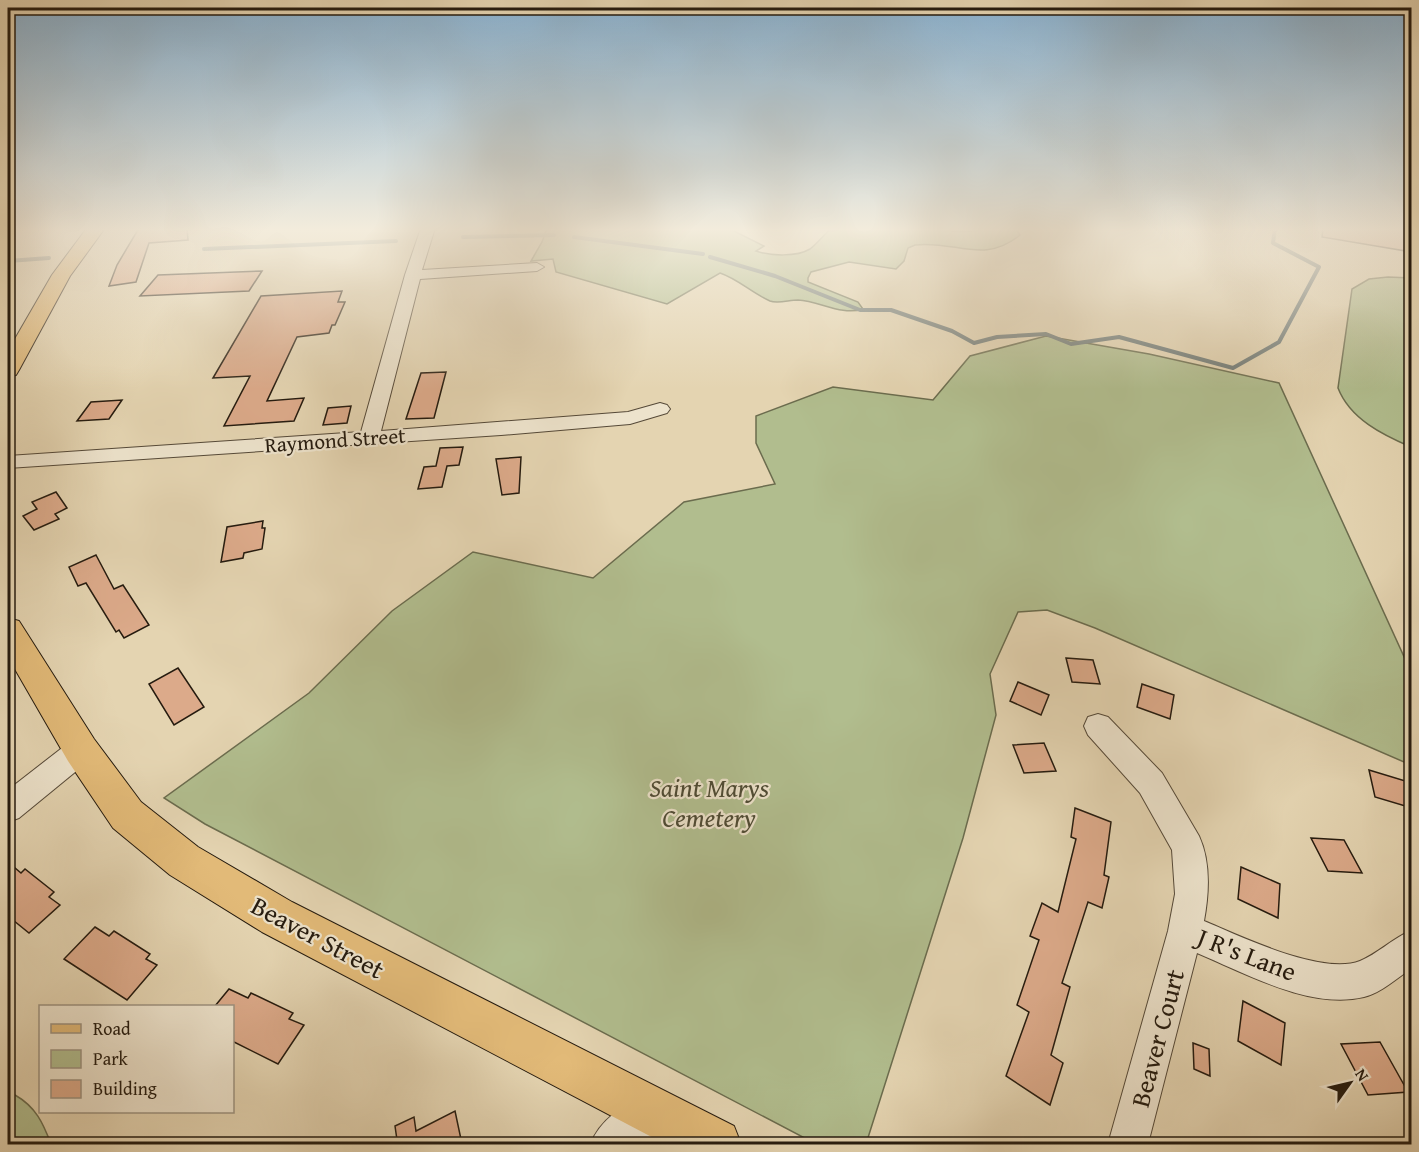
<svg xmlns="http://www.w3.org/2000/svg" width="1419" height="1152" font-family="'Gentium Book Plus',serif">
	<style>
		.green { fill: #b1bd8e; stroke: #6b6c4e; stroke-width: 1.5 }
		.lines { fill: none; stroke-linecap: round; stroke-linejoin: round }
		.stream { stroke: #6c7774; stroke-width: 4 }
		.building { fill: #dcaa8a; stroke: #251b0f; stroke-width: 1.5 }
		.minor-casing { stroke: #554938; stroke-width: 2 }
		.major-casing { stroke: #251b0f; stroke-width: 2 }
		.minor { fill: #ede3cc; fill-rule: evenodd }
		.major { fill: #e2ba78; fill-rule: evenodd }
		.labels { text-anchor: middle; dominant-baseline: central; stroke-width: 4.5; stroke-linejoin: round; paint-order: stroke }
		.street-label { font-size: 21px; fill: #251b0f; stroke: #ede3cc }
		.near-park-label { font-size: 26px; font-style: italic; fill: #4f4c35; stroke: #ede3cc }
		.near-street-label { font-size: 26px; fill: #251b0f; stroke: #ede3cc }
	</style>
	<rect width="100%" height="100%" fill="#e4d4b1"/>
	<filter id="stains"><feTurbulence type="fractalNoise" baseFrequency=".00333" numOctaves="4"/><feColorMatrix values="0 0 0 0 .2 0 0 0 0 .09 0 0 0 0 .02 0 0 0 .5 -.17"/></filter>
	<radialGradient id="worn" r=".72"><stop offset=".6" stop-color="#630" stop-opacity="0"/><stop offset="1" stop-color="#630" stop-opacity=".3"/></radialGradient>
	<!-- green -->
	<g class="green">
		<path d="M 547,228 L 728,228 L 764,246 L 756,251 C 770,256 797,257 810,249 C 818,243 824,234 832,228 L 940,228 C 950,236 994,228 1010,228 L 1017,230 L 1020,235 C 983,265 956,240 915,245 L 908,248 L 904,261 L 896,269 L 849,262 L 811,272 L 808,278 L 808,282 L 858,302 L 863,309 C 841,316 820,301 798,300 C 789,300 778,304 770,301 C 752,293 738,279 720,273 L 667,304 L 556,272 L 553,259 L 531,261 L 542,242 Z"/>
		<path d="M 1388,277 L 1411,278 L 1411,447 C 1383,435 1350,419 1338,388 L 1352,289 L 1369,279 Z"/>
		<path d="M 1046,336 L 1149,354 L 1279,383 L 1411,672 L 1411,765 L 1095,628 L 1047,610 L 1018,612 L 990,674 L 996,715 L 963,838 L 866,1144 L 816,1144 L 205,824 L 164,798 L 309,693 L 392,611 L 473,552 L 593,578 L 684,502 L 775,484 L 756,443 L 756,416 L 833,387 L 933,400 L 970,356 Z"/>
		<path d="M 15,1095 C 36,1107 43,1123 51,1144 L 8,1144 L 8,1096 Z"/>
	</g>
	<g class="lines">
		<!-- stream -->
		<g class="stream">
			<path d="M 463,237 L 554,235"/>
			<path d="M 574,237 L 703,254"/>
			<path d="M 204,249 L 396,241"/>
			<path d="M 710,257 L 775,276 L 860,310 L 891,310 L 952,331 L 974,343 L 997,337 L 1046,334 L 1071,344 L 1119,337 L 1233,368 L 1279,342 L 1319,267 L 1273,243 L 1275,228"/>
			<path d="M 8,261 L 49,258"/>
		</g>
	</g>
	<!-- building -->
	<g class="building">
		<path d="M 139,228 L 187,228 L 188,240 L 149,243 L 136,282 L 109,286 L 117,265 Z"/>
		<path d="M 1323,228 L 1412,228 L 1412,252 L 1322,237 Z"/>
		<path d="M 262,271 L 249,291 L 140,296 L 158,275 Z"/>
		<path d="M 342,291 L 338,302 L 345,302 L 335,325 L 332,325 L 329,333 L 297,337 L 267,401 L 304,398 L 294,421 L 224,426 L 250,376 L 213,378 L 261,296 Z"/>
		<path d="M 446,372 L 434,418 L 406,419 L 421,373 Z"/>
		<path d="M 122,400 L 109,419 L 77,421 L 91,402 Z"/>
		<path d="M 351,406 L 347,423 L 323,425 L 328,408 Z"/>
		<path d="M 463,447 L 459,465 L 447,466 L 442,487 L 418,489 L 424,467 L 436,466 L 440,448 Z"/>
		<path d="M 521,457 L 519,493 L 502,495 L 496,459 Z"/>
		<path d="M 56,492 L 67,508 L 55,514 L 59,519 L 34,530 L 23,516 L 37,509 L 32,502 Z"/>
		<path d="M 263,521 L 262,528 L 265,528 L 262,549 L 244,553 L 243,558 L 221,562 L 227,527 Z"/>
		<path d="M 96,555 L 114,589 L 123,585 L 149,625 L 124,638 L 119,630 L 116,632 L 86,583 L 78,586 L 69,567 Z"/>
		<path d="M 1066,658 L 1093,660 L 1100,684 L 1072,682 Z"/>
		<path d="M 178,668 L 204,707 L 174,725 L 149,684 Z"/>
		<path d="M 1018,682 L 1049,695 L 1041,715 L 1010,701 Z"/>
		<path d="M 1142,684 L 1174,695 L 1170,719 L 1137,707 Z"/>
		<path d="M 1044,743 L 1056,771 L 1024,773 L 1013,745 Z"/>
		<path d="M 1369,770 L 1412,783 L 1412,808 L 1375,797 Z"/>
		<path d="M 1075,808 L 1111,822 L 1104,875 L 1109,877 L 1102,908 L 1088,902 L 1062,983 L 1070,987 L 1051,1055 L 1063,1063 L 1050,1105 L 1006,1076 L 1029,1012 L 1017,1005 L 1039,940 L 1030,936 L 1042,903 L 1058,912 L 1076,839 L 1071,837 Z"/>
		<path d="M 1311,838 L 1344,840 L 1362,873 L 1328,871 Z"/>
		<path d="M 8,862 L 21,873 L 25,869 L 54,892 L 49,897 L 60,905 L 29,933 L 8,916 Z"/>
		<path d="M 1241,867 L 1280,884 L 1278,918 L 1238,899 Z"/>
		<path d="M 95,927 L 109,936 L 114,931 L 150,954 L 146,959 L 157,965 L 127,1000 L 64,959 Z"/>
		<path d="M 229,989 L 248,998 L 251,993 L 293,1013 L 289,1019 L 304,1025 L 278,1064 L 232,1041 L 232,1006 L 215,1006 Z"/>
		<path d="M 1243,1001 L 1285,1023 L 1281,1065 L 1238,1041 Z"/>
		<path d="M 1380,1042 L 1408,1092 L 1368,1095 L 1341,1044 Z"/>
		<path d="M 1193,1043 L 1209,1049 L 1210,1076 L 1194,1069 Z"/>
		<path d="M 455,1111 L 462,1144 L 387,1144 L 397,1140 L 395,1126 L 414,1117 L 416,1131 Z"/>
	</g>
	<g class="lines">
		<!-- minor casing -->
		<g class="minor-casing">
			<g id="minor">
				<path d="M 421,228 L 435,228 L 422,270 L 537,263 L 544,267 L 537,271 L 420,279 L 381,431 L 628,412 L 660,403 L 667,405 L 670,409 L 667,413 L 630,424 L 501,435 L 8,468 L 8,456 L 361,432 L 405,275 Z"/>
				<path d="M 1098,714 L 1108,717 L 1162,773 L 1199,836 C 1211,862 1209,894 1204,921 C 1240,936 1322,976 1360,961 C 1377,954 1391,940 1408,932 L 1412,934 L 1412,968 C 1397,978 1381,993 1364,997 C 1310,1010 1245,973 1197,953 L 1148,1144 L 1108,1144 L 1168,931 L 1175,894 L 1172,850 L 1140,793 L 1088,735 L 1084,726 L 1088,717 Z"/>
				<path d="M 81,737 L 91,741 L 96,750 L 91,759 L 19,818 L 8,822 L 8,790 L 71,741 Z"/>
				<path d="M 650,1092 L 664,1098 L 670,1112 C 653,1152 628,1144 591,1144 C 598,1121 628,1101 650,1092 Z"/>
			</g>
		</g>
		<!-- major casing -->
		<g class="major-casing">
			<g id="major">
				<path d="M 87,228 L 105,228 L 70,276 L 19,370 L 16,375 L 8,377 L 8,351 L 52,275 Z"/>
				<path d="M 8,618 L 19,621 L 94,739 L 141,802 L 198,847 L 292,902 L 734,1126 L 741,1144 L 665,1144 L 262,932 L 170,875 L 113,828 L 68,761 L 8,657 Z"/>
			</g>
		</g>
		<!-- minor -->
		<use href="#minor" class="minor"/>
		<!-- major -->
		<use href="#major" class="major"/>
	</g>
	<!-- sky -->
	<linearGradient id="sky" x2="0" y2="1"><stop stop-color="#89b4d5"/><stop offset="0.59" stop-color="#f3ecdc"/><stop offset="1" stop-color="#f3ecdc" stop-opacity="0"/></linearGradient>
	<rect width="1419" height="389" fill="url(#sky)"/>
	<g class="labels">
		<!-- street labels -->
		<g class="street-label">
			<text transform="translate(335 440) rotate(-4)">Raymond Street</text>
		</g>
		<!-- near-park labels -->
		<g class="near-park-label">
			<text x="709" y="787">Saint Marys<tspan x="709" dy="30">Cemetery</tspan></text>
		</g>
		<!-- near-street labels -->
		<g class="near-street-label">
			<text transform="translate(318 937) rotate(28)">Beaver Street</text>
			<text transform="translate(1247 954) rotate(21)">J R's Lane</text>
			<text transform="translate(1157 1038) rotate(-75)">Beaver Court</text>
		</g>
	</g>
	<!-- margin -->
	<rect width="1419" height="1152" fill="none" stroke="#e4d4b1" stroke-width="30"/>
	<rect x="9" y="9" width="1401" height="1134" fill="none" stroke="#251b0f" stroke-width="3"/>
	<rect x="15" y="15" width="1389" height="1122" fill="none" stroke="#251b0f" stroke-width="1.5"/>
	<!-- legend -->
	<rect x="39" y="1005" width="195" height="108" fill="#ede3cc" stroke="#9d9380" stroke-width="1.5"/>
	<rect x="51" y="1024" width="30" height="9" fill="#e2ba78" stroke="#9d9380" stroke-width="1.5"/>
	<text x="93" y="1035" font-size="18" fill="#251b0f">Road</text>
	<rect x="51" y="1050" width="30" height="18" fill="#b1bd8e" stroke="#9d9380" stroke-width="1.5"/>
	<text x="93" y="1065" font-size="18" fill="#251b0f">Park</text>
	<rect x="51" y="1080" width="30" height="18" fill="#dcaa8a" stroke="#9d9380" stroke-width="1.5"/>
	<text x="93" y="1095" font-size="18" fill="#251b0f">Building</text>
	<!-- north arrow -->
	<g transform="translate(1350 1083) rotate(56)" stroke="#ede3cc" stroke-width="4.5" paint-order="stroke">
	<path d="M0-4.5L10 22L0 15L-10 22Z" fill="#251b0f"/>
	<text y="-9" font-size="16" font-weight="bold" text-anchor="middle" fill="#251b0f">N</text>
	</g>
	<rect width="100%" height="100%" filter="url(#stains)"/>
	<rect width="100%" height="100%" fill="url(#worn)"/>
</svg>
